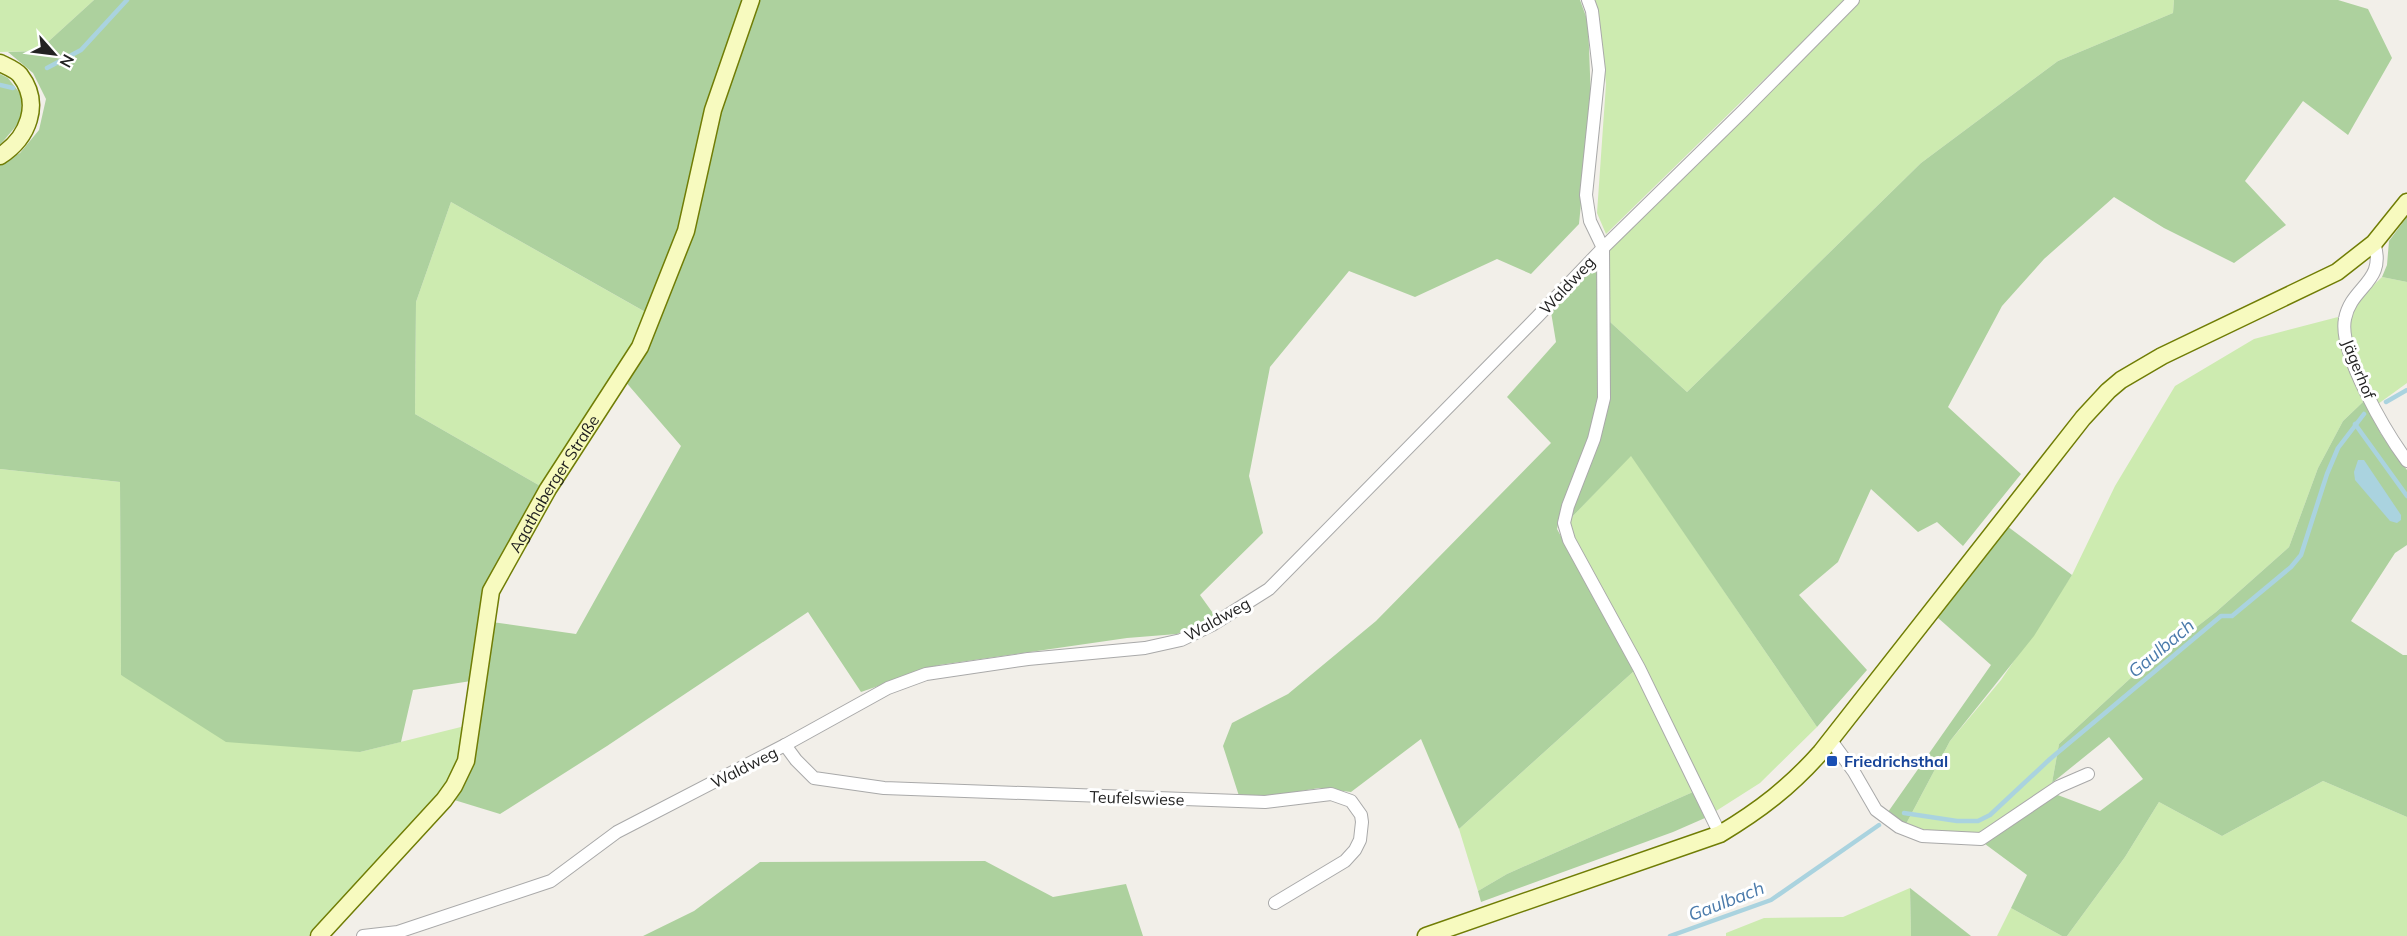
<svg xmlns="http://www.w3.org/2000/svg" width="2407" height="936" font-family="Mulish,sans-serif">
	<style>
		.grass { fill: #cdebb0 }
		.forest { fill: #add19e }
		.water { fill: #aad3df }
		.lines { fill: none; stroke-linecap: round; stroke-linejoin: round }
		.stream { stroke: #aad3df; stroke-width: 4.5 }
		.street-casing { stroke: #a9a9a9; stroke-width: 14 }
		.secondary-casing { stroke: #707d05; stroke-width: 19 }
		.street { stroke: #fff; stroke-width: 12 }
		.secondary { stroke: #f7fabf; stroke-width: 16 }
		.transit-dot { fill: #1a4fb4; stroke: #fff; stroke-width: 2 }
		.labels { text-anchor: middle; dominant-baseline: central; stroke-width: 6; stroke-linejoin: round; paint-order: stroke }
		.street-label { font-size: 16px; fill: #222; stroke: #fff }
		.transit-label { font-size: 16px; font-weight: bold; fill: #164399; stroke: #fff; text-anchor: start }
		.water-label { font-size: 18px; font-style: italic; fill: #4a7aab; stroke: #fff }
	</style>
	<rect width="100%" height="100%" fill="#f2efe9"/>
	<!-- grass -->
	<g class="grass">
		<path d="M 0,0 L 94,0 L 38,51 L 0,52 Z"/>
		<path d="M 1594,0 L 1845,0 L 1606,234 L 1597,213 L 1606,84 L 1598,12 Z"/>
		<path d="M 1859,0 L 2174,0 L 2173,13 L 2058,61 L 1921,163 L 1687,392 L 1609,321 L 1607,251 Z"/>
		<path d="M 451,202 L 647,313 L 617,373 L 542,487 L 415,414 L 416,302 Z"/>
		<path d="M 2382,277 L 2407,282 L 2407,383 L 2378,404 C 2365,376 2341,341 2354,310 C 2360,297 2372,287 2382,277 Z"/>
		<path d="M 2338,317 L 2340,342 L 2364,401 L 2343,421 L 2318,468 L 2289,547 L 2216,612 L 2134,675 L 2059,744 L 2052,783 L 1980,832 L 1933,832 L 1906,824 L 1950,741 L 2001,680 L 2072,575 L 2115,486 L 2175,386 L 2254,339 Z"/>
		<path d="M 1631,455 L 1817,727 L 1760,783 L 1716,811 L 1644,667 L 1570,531 L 1570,519 Z"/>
		<path d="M 0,469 L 120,482 L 121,675 L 360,752 L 465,726 L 460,758 L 437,799 L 309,936 L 0,936 Z"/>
		<path d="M 1634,671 L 1693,792 L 1507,874 L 1478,891 L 1459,829 Z"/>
		<path d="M 2323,781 L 2407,817 L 2407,936 L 2067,936 L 2125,857 L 2159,802 L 2222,836 Z"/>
		<path d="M 1910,888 L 1911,936 L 1726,936 L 1726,933 L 1764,918 L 1843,917 Z"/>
		<path d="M 2011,908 L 2062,936 L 1997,936 Z"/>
	</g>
	<!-- forest -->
	<g class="forest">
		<path d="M 94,0 L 1580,0 L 1588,22 L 1591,100 L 1579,224 L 1531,274 L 1497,259 L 1415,297 L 1349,271 L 1270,367 L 1249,476 L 1263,533 L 1200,595 L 1215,616 L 1177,634 L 1127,638 L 939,665 L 861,692 L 808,612 L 607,746 L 500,814 L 451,799 L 492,622 L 576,634 L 681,446 L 624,380 L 656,318 L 451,202 L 416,302 L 415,414 L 542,487 L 484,589 L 471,681 L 413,690 L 401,742 L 360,752 L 226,742 L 121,675 L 120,482 L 0,469 L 0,164 L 20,153 L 39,130 L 46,99 L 33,73 L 8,52 L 38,51 Z"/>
		<path d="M 2174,0 L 2338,0 L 2368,9 L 2392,58 L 2348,135 L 2303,101 L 2245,181 L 2286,225 L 2234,263 L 2164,228 L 2114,197 L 2044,259 L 2002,306 L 1948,407 L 2021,474 L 1963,546 L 1937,522 L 1918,532 L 1871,489 L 1838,562 L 1799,595 L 1867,670 L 1817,727 L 1631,456 L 1570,519 L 1578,489 L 1600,441 L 1609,321 L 1687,392 L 1921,163 L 2058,61 L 2173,13 Z"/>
		<path d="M 0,74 L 8,78 L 22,96 L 21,120 L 0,145 Z"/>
		<path d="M 2407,217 L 2407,282 L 2382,277 L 2387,265 L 2389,241 Z"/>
		<path d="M 1598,262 L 1600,397 L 1590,437 L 1563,503 L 1557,529 L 1634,671 L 1459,829 L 1421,739 L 1351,792 L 1319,788 L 1266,797 L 1239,796 L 1223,746 L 1232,723 L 1288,694 L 1376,621 L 1551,443 L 1507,397 L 1556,342 L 1551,312 Z"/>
		<path d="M 2364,401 L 2381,434 L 2407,470 L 2407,545 L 2395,553 L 2351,621 L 2403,655 L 2407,655 L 2407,817 L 2323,781 L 2222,836 L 2159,802 L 2125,857 L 2067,936 L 2062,936 L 2011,908 L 2027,875 L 1985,844 L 2055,794 L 2100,811 L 2143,779 L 2109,737 L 2052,783 L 2059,744 L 2134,675 L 2216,612 L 2289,547 L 2318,468 L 2343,421 Z"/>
		<path d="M 2007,526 L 2072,575 L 2034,636 L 1950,741 L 1906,824 L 1888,812 L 1991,665 L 1937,617 Z"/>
		<path d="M 1693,792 L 1705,818 L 1673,832 L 1481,902 L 1478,891 L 1507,874 Z"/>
		<path d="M 985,861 L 1053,897 L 1126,884 L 1143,936 L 643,936 L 694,911 L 760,862 Z"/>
		<path d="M 1910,888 L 1971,936 L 1911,936 Z"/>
	</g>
	<!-- water -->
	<path class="water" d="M 2358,460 L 2364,460 L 2401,515 L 2401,520 L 2397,523 L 2390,521 L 2355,480 L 2354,472 Z"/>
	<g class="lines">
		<!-- stream -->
		<g class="stream">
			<path d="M 47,68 L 81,50 L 127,0"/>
			<path d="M 0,85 L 13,88"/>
			<path d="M 2386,402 L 2407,390"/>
			<path d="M 2355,424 L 2407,496"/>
			<path d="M 1904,813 L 1957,821 L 1978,821 L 1990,815 L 2050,759 L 2221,616 L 2232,616 L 2291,567 L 2301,555 L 2327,474 L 2338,448 L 2364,414"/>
			<path d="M 1670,936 L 1771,900 L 1879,825"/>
		</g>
		<!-- street casing -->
		<g class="street-casing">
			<g id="street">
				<path d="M 1588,0 L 1592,11 L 1599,70 L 1586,195 L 1590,221 L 1603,248 L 1604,398 L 1594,439 L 1568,506 L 1564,523 L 1569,540 L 1639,668 L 1720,834"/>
				<path d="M 2374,243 C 2387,282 2351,286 2345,319 C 2338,352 2387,434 2407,461"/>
				<path d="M 1830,739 L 1854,772 L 1876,810 L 1899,827 L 1922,836 L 1981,839 L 2058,787 L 2088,774"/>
				<path d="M 785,745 L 796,760 L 814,778 L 884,788 L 1265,802 L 1331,794 L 1351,801 L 1361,815 L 1362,822 L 1360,840 L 1355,850 L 1345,861 L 1275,903"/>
				<path d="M 363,936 L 398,932 L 551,881 L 617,832 L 785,745 L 888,688 L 926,674 L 1028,659 L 1145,648 L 1181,640 L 1212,625 L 1269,589 L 1538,316 L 1603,248 L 1743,111 L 1853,0"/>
			</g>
		</g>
		<!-- secondary casing -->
		<g class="secondary-casing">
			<g id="secondary">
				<path d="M 0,63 C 6,66 16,70 20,75 C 42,104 28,138 0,156"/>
				<path id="s1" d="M 319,936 L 444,800 L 454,786 L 466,761 L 491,591 L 548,489 L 640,347 L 686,231 L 713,110 L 751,0"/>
				<path d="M 1426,936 L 1720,834 C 1760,810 1790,787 1821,752 L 2083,418 L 2108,391 L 2121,380 L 2162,356 L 2337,272 L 2374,243 L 2407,202"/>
			</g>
		</g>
		<!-- street -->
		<use href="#street" class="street"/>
		<!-- secondary -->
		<use href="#secondary" class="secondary"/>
	</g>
	<!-- markers -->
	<rect class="transit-dot" x="1826" y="755" width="12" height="12" rx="3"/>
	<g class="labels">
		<!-- street labels -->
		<g class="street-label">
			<text transform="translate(1567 285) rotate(-47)">Waldweg</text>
			<text transform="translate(2359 369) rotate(68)">Jägerhof</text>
			<text stroke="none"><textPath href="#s1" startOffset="526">Agathaberger Straße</textPath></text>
			<text transform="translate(1217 619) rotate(-29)">Waldweg</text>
			<text transform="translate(744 767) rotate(-27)">Waldweg</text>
			<text transform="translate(1137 798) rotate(2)">Teufelswiese</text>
		</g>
		<!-- transit labels -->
		<g class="transit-label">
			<text x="1844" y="761">Friedrichsthal</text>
		</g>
		<!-- water labels -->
		<g class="water-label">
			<text transform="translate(2161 648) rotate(-40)">Gaulbach</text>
			<text transform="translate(1726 901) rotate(-21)">Gaulbach</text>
		</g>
	</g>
	<!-- north arrow -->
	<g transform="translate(54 54) rotate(118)" stroke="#ffffff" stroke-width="4.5" paint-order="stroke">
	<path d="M0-4.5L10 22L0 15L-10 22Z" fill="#222222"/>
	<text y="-9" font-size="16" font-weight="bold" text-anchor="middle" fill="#222222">N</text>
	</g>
</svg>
